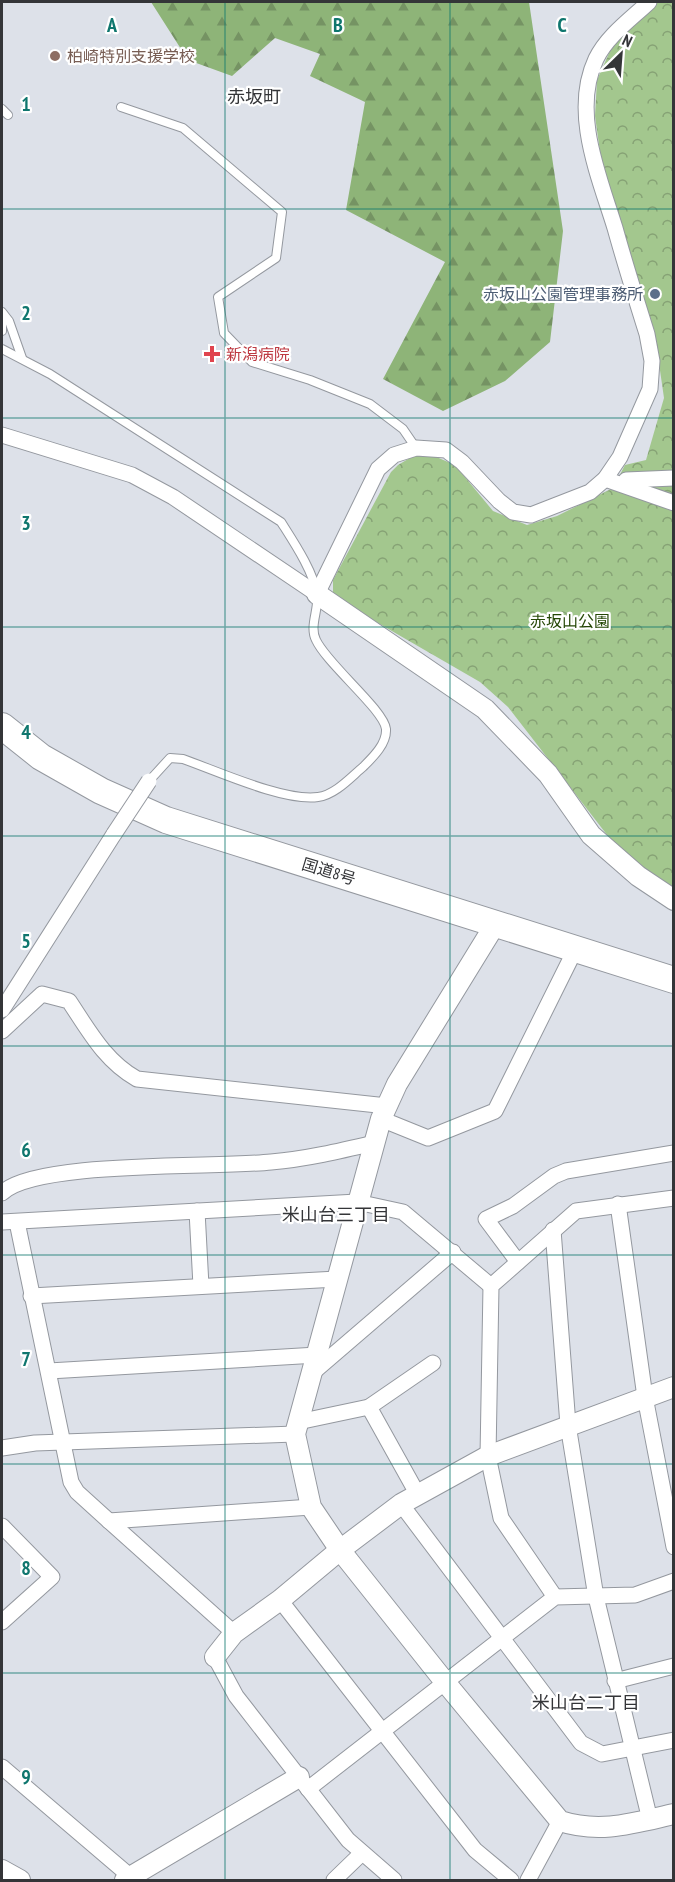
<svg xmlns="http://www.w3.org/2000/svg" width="675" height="1882" font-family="'PT Sans Narrow','Noto Sans JP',sans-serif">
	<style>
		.forest { fill: url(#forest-firs) }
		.park { fill: url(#park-crowns) }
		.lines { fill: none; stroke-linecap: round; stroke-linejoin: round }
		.service-casing { stroke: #94989f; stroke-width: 10 }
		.minor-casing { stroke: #94989f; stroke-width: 17 }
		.tertiary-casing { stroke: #94989f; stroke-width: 22 }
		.trunk-casing { stroke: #94989f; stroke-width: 28 }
		.service { stroke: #fff; stroke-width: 8 }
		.minor { stroke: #fff; stroke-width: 15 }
		.tertiary { stroke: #fff; stroke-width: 20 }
		.trunk { stroke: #fff; stroke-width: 26 }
		.minor-bridge-casing { stroke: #94989f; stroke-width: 17; stroke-linecap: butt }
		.minor-bridge { stroke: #fff; stroke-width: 15 }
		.grid { fill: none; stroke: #0f766e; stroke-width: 1.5; stroke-opacity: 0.55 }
		.education-dot { fill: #8d6e63; stroke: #fff; stroke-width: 2 }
		.service-dot { fill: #5c6f8a; stroke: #fff; stroke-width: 2 }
		.health-dot { fill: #e0444e; stroke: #fff; stroke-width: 2 }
		.labels { text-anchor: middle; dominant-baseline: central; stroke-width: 4.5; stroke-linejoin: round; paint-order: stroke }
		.education-label { font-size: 16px; fill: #785e54; stroke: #fff; text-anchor: start }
		.service-label { font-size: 16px; fill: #4e5e75; stroke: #fff; text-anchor: end }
		.health-label { font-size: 16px; fill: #be3a42; stroke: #fff; text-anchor: start }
		.park-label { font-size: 16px; fill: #254706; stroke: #fff }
		.street-label { font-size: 16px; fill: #343538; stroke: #fff }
		.neighbourhood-label { font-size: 18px; fill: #343538; stroke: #fff }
		.grid-label { font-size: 20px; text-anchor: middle; font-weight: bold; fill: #0f766e; stroke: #fff; stroke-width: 4.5; stroke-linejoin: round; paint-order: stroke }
	</style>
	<defs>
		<pattern id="forest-firs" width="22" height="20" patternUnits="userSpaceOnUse" patternTransform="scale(1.5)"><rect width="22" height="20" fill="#8eb478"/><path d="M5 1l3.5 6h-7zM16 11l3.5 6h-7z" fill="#759363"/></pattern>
		<pattern id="park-crowns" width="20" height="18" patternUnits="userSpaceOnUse" patternTransform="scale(1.5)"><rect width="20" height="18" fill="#a3c78e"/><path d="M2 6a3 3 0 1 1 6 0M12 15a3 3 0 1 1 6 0" fill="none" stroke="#86a275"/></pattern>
	</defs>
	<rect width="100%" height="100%" fill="#dde1e9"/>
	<!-- forest -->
	<path class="forest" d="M 151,2 L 529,2 L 563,231 L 550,342 L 505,381 L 443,411 L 383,379 L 445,262 L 346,210 L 365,102 L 310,76 L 320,54 L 275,38 L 232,76 L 188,60 Z"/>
	<!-- park -->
	<path class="park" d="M 658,2 L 673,2 L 673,887 L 641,867 L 611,840 L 508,707 L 480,682 L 333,597 L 333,580 L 391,472 L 398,465 L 415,455 L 434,456 L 455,465 L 493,511 L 527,525 L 557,516 L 613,488 L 625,465 L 646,460 L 664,398 L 654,329 L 629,268 L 601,159 L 595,116 L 597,80 L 610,51 L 631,24 Z"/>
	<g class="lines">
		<!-- service casing -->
		<g class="service-casing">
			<g id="service">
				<path d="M 121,107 L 183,128 L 282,212 L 276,258 L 218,297 L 224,333 L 252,362 L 310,380 L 370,404 L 403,429 L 416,448"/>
				<path d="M 2,109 L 8,115"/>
				<path d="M 2,312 L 9,321 L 22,358"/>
				<path d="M 2,316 L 2,331"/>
				<path d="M 2,349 L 50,374 L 281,522 C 293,541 314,572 317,595 C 319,610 309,626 316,640 C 327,664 384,710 386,729 C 387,744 372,758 363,767 C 351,777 335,795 318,797 C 285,802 217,771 183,759 L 170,758 L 149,781"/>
			</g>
		</g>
		<!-- minor casing -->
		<g class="minor-casing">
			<g id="minor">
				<path d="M 2,435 L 132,475 L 173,497 L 317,594 L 378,469 L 394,455 L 416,448 L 446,450 L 462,462 L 499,501 L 513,512 L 531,515 L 590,492 L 605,479 L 620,457 L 650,389 L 652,361 L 647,334 C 636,299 625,264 615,228 C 599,176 571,112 596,59 C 607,36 631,19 649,2"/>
				<path d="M 605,479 L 674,503"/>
				<path d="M 626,480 L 674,478"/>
				<path d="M 2,1010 L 114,834"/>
				<path d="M 2,1031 L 42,994 L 69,1001 C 89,1031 105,1061 137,1079 L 387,1106"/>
				<path d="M 381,1119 L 428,1138 L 495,1111 L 576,948"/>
				<path d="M 2,1193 C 35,1160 218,1168 271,1162 C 306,1159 340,1151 374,1143"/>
				<path d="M 618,1204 L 645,1397 L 674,1547"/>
				<path d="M 197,1211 L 201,1286"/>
				<path d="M 2,1222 L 357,1202 L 403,1212 L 491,1286"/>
				<path d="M 17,1222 L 71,1482 L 77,1492 L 109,1521 L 234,1633"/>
				<path d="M 553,1230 L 568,1425 L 596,1597 L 650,1820"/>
				<path d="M 518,1262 L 486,1219 L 513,1206 L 554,1176 L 566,1171 L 674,1153"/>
				<path d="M 31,1296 L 337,1279"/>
				<path d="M 49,1371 L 317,1355"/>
				<path d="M 311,1374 L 453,1252"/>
				<path d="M 369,1407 L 418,1495"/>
				<path d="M 298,1422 L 369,1407 L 433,1363"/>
				<path d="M 2,1448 L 35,1443 L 295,1434"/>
				<path d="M 401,1504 L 581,1743 L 602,1754 L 674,1740"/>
				<path d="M 109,1521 L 311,1507"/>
				<path d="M 2,1526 L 52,1577 L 2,1622"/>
				<path d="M 555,1597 L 501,1518 L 488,1456 L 491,1286 L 576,1211 L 674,1198"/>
				<path d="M 280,1600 L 475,1850 L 511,1880"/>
				<path d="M 215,1657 L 236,1696 L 348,1840 L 394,1880"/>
				<path d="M 615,1681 L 674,1666"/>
				<path d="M 2,1767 L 131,1877"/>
				<path d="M 308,1789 L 555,1597 L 635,1595 L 674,1581"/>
				<path d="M 334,1880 L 362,1853"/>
				<path d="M 528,1880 L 560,1821"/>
			</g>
		</g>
		<!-- tertiary casing -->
		<g class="tertiary-casing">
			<g id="tertiary">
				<path d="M 317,594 L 485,709 L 548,774 L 591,835 L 638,876 L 674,900"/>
				<path d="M 496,923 L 397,1084 L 381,1119 L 295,1434 L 311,1507 L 340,1550 L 445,1682 L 560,1821 C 600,1834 634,1823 674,1814"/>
				<path d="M 215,1657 L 234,1633 L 280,1600 L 340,1550 L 401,1504 L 488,1456 L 674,1387"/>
				<path d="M 2,1870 L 20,1880"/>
				<path d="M 125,1880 L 299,1777"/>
			</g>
		</g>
		<!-- trunk casing -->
		<g class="trunk-casing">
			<path id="trunk" d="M 2,726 L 41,757 L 101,791 L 166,820 L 674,980"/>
		</g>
		<!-- service -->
		<use href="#service" class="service"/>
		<!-- minor -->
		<use href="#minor" class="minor"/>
		<!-- tertiary -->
		<use href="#tertiary" class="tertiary"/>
		<!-- trunk -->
		<use href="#trunk" class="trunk"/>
		<!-- minor-bridge casing -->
		<g class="minor-bridge-casing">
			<path id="minor-bridge" d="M 114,834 L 149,781"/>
		</g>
		<!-- minor-bridge -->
		<use href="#minor-bridge" class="minor-bridge"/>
	</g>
	<!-- grid -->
	<path class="grid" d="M 225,2 L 225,1880M 450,2 L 450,1880M 2,209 L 674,209M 2,418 L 674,418M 2,627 L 674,627M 2,836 L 674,836M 2,1046 L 674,1046M 2,1255 L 674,1255M 2,1464 L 674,1464M 2,1673 L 674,1673"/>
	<!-- markers -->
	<circle class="education-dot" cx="55" cy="56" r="6"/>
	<circle class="service-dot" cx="655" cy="294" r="6"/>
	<path class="health-dot" d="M209 345h6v6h6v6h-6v6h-6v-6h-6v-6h6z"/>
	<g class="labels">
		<!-- education labels -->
		<g class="education-label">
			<text x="67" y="56">柏崎特別支援学校</text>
		</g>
		<!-- service labels -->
		<g class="service-label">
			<text x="643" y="294">赤坂山公園管理事務所</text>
		</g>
		<!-- health labels -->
		<g class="health-label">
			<text x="226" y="354">新潟病院</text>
		</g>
		<!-- park labels -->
		<g class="park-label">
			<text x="570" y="621">赤坂山公園</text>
		</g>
		<!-- street labels -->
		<g class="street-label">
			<text transform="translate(329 871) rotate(17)">国道8号</text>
		</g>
		<!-- neighbourhood labels -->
		<g class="neighbourhood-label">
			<text x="254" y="96">赤坂町</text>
			<text x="336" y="1214">米山台三丁目</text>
			<text x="586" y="1702">米山台二丁目</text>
		</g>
	</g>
	<g class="grid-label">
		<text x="112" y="32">A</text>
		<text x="338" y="32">B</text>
		<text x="562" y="32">C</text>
		<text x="26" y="111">1</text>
		<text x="26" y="320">2</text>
		<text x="26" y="530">3</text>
		<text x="26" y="739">4</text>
		<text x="26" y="948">5</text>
		<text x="26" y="1157">6</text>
		<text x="26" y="1366">7</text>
		<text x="26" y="1575">8</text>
		<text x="26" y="1784">9</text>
	</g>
	<!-- border -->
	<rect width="675" height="1882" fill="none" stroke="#343538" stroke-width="6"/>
	<!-- north arrow -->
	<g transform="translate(621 54) rotate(25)" stroke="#ffffff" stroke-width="4.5" paint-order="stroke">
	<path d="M0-4.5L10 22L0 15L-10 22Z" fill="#343538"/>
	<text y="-9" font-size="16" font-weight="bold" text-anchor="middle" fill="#343538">N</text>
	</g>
</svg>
